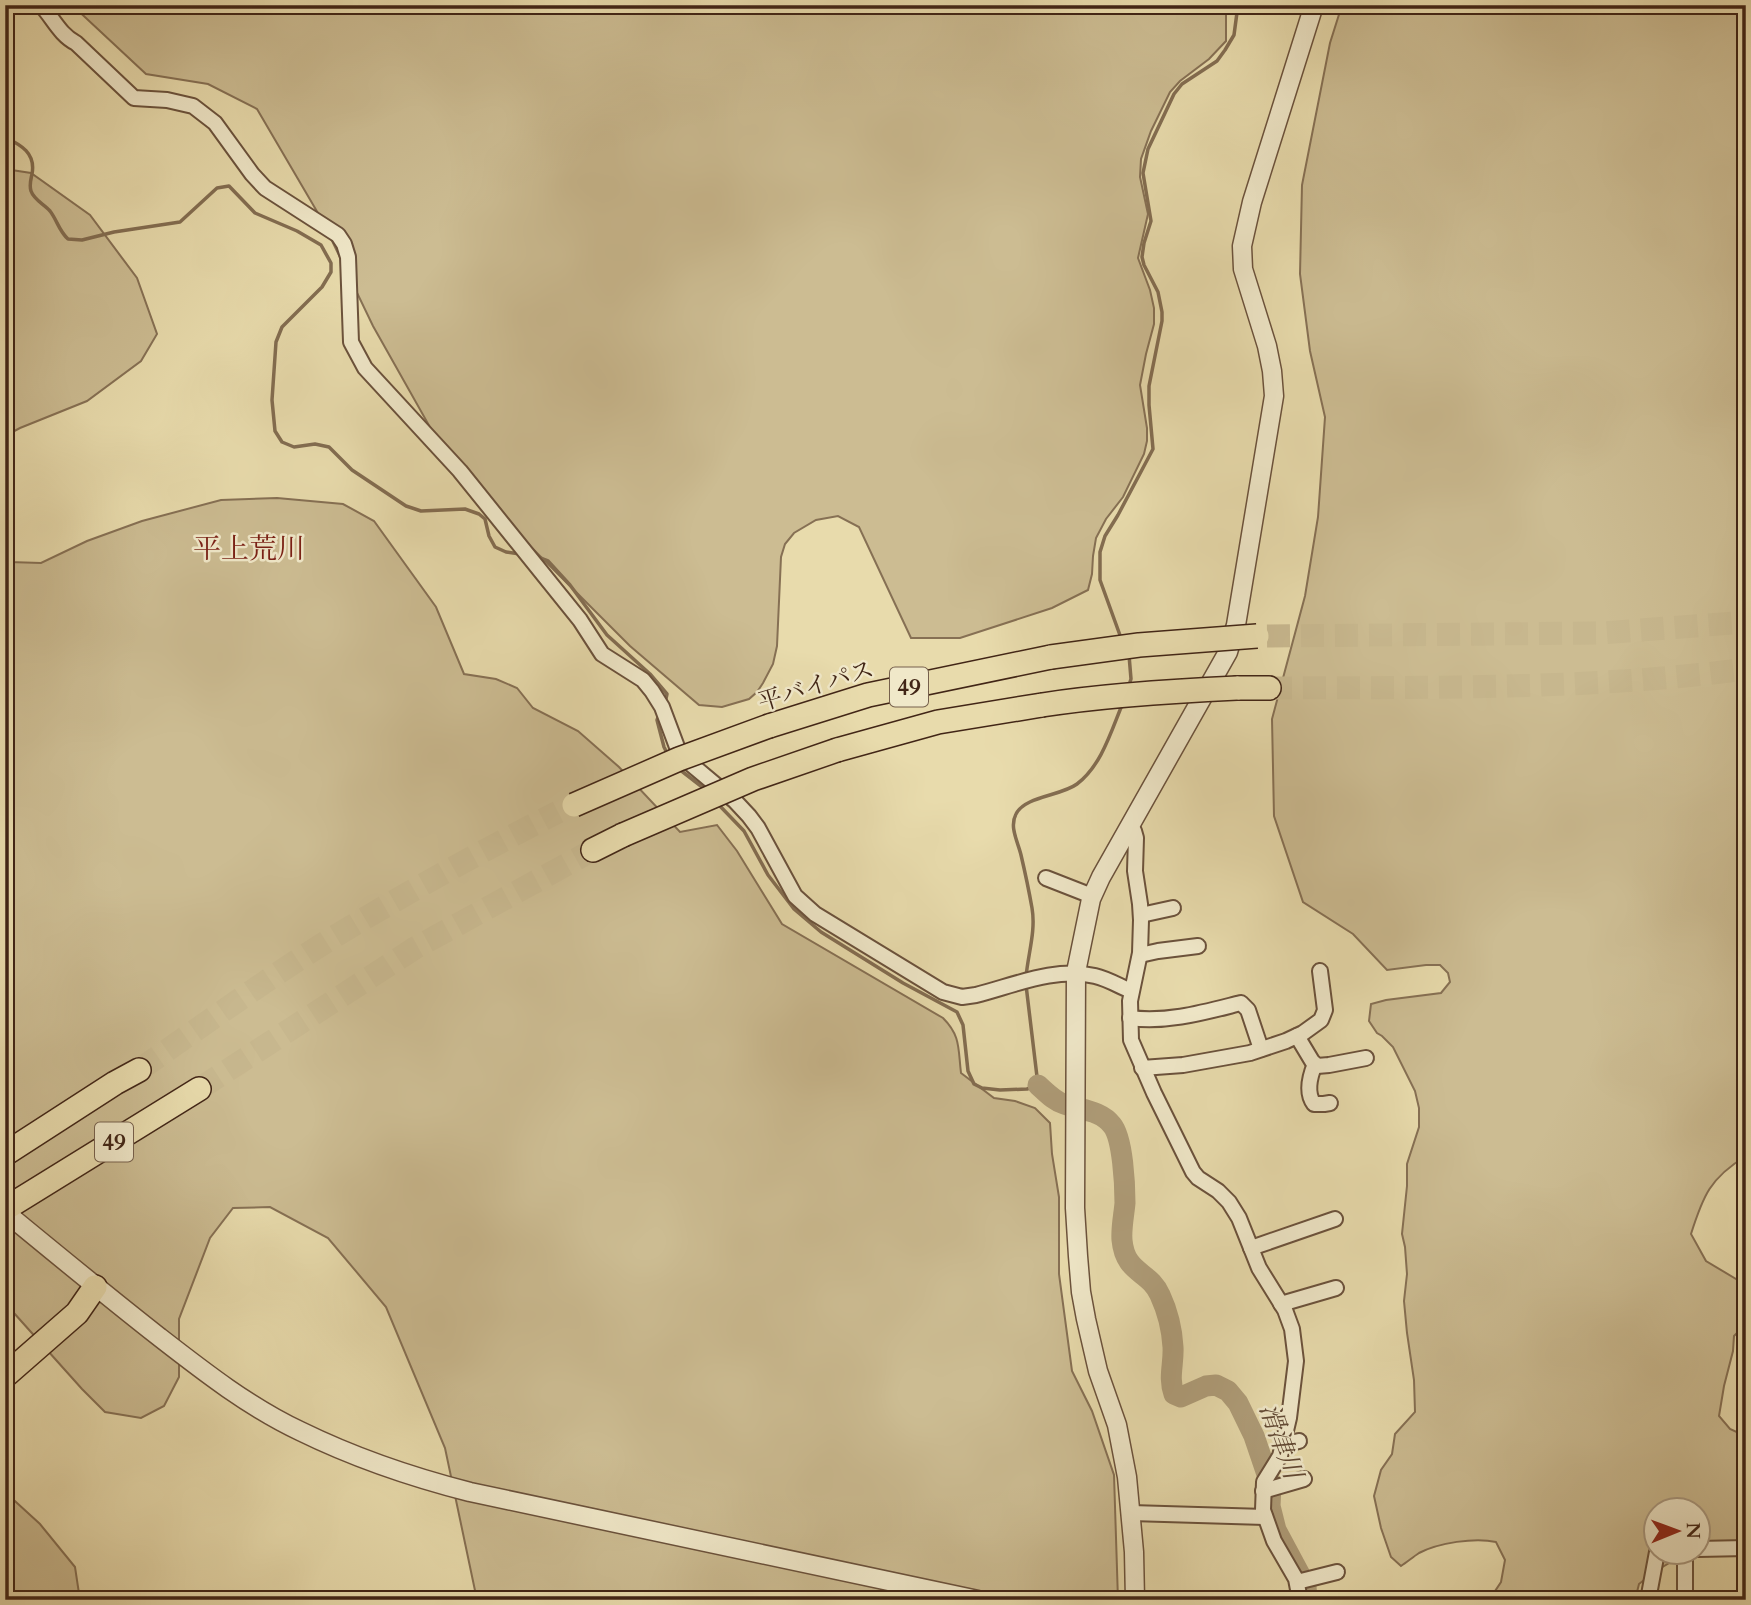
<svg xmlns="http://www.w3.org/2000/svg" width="1751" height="1605" font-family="Cardo,'Noto Serif JP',serif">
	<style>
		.green { fill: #ccbc92; stroke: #867054; stroke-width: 2; fill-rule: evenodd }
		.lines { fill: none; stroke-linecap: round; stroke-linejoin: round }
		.stream { stroke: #836d51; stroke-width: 3.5 }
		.river { stroke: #af9d79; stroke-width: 21 }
		.trunk-tunnel { stroke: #c7b78e; stroke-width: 23; stroke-dasharray: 23 11; stroke-linecap: butt }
		.minor-casing { stroke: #6b523c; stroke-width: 18 }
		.tertiary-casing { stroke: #6b523c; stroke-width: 21 }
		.trunk-casing { stroke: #412516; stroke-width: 26 }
		.minor { stroke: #f0e8c9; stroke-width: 14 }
		.tertiary { stroke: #f0e8c9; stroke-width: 18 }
		.trunk { stroke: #e8dbac; stroke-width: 23 }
		.trunk-bridge-casing { stroke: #412516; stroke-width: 26; stroke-linecap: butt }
		.trunk-bridge { stroke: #e8dbac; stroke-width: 23 }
		.labels { text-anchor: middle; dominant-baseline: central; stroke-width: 5; stroke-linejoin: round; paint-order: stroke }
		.shield { fill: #f0e8c9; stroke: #76604c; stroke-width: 2 }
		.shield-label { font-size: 23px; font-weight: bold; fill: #412516 }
		.street-label { font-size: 24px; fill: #412516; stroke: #f0e8c9 }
		.water-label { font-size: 26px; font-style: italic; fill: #624934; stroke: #f0e8c9 }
		.quarter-label { font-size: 28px; fill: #7a1f14; stroke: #f0e8c9 }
	</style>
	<rect width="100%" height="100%" fill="#e8dbac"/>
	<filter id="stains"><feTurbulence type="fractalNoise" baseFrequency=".00286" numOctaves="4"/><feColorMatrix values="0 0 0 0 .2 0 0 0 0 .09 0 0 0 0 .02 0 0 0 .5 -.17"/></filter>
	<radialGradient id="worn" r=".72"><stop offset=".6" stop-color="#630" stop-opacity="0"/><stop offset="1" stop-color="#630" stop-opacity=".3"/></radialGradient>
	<!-- green -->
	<g class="green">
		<path d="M 72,5 L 1224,5 L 1226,9 L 1226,41 L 1209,59 L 1180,81 L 1170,92 L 1151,131 L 1141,159 L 1140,177 L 1148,214 L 1138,258 L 1150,290 L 1154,308 L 1154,324 L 1146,354 L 1140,385 L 1147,428 L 1147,441 L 1144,454 L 1123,497 L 1106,519 L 1096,538 L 1093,556 L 1092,574 L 1088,590 L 1052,608 L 960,638 L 911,638 L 859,527 L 838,516 L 816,520 L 794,533 L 785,544 L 781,557 L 777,646 L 773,664 L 763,683 L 757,692 L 749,699 L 722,707 L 699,705 L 630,646 L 524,540 L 431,429 L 373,326 L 322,220 L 257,109 L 208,84 L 146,74 Z"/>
		<path d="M 1342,5 L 1746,5 L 1746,1156 C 1710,1178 1703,1196 1691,1234 L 1706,1261 L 1746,1285 L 1746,1324 L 1734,1336 L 1733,1351 L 1724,1386 L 1719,1416 L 1730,1429 L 1741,1434 C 1750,1470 1746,1508 1738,1544 L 1711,1552 L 1683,1555 L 1654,1572 L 1639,1584 L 1635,1600 L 1477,1600 L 1491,1597 L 1501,1582 L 1505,1560 L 1496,1542 C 1475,1537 1438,1543 1419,1553 C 1413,1557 1407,1562 1401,1566 L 1391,1557 L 1381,1528 L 1374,1496 L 1381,1470 L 1392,1454 L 1395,1434 L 1415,1412 L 1414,1380 L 1407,1333 L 1404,1301 L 1407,1274 L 1405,1247 L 1402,1234 L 1407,1186 L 1407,1164 L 1419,1127 L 1419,1108 L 1415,1091 L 1393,1047 L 1382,1036 L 1377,1033 L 1369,1021 L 1371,1004 L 1386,1000 L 1441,993 L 1450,982 L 1448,973 L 1440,965 L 1426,965 L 1387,970 L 1353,934 L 1303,902 L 1274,816 L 1272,719 L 1305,596 L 1318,517 L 1325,417 L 1310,351 L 1300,274 L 1302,185 L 1330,43 ZM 1656,1510 L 1698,1510 L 1698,1552 L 1656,1552 Z"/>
		<path d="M 5,169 L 31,173 L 90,215 L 137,278 L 157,334 L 141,361 L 87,401 L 20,428 L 5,436 Z"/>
		<path d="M 277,498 L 343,504 L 374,521 L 436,607 L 464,674 L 496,679 L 517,688 L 533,708 L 578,731 L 619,767 L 680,832 L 717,825 L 737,851 L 782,924 L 943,1018 C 961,1036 958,1049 961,1073 L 994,1098 L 1015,1101 L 1035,1108 L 1050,1123 L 1052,1154 L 1059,1197 L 1059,1274 L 1072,1371 L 1092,1411 L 1114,1475 L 1118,1600 L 477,1600 L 445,1448 L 386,1307 L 328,1238 L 270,1207 L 233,1208 L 210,1238 L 179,1319 L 179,1377 L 164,1406 L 141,1418 L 105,1412 L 82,1389 L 5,1303 L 5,560 L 9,562 L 41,563 L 87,541 L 142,521 L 221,500 Z"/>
		<path d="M 5,1492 L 40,1524 L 75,1567 L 80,1600 L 5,1600 Z"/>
	</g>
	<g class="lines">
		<!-- stream -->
		<g class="stream">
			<path d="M 5,137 C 21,145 36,153 32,174 C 31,179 29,185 31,191 C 34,200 44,204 50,211 C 57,220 59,231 68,239 L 82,240 L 114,232 L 180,222 L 217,188 L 229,186 L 255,213 L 297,231 L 321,245 L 331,263 L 331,272 L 322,287 L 282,327 L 276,342 L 272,400 L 275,431 L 282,442 L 294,447 L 315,444 L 329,447 L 352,470 L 406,506 L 421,511 L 465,509 L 479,514 L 485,519 L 489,536 L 495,547 L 506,552 L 520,554"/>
			<path d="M 535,556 L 548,561 L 570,585 L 607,635 L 650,674 L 667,694 L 665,703"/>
			<path d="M 1121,638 L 1100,580 L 1100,552 L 1105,536 L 1118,515 L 1153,449 L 1149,405 L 1149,386 L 1162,321 L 1162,312 L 1158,292 L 1144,265 L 1142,257 L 1144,243 L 1151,221 L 1143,173 L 1148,149 L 1174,94 L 1182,84 L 1217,61 L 1225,50 L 1234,35 L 1238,5"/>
			<path d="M 1129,655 L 1131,679 L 1129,685"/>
			<path d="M 660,713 L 657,720 L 664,747 L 668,755"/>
			<path d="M 679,769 L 706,790"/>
			<path d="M 718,804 L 744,831 L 768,875 L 794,909 L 821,932 L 903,983 L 957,1012 L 963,1025 L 968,1071 L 974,1084 L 982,1088 L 1000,1090 L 1027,1089 L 1038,1085 L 1026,985"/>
			<path d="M 1026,977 C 1028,954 1036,931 1032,908 C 1029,891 1025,872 1021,855 C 1018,842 1009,827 1016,814 C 1025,796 1061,796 1077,784 C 1101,766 1111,732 1122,705"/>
		</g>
		<!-- river -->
		<path class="river" d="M 1038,1085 C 1046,1092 1054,1101 1064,1104 C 1080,1110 1101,1110 1112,1125 C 1123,1138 1125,1186 1125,1203 C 1124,1215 1121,1228 1122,1240 C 1125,1274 1150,1271 1160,1295 C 1167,1310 1172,1330 1173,1347 C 1174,1364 1168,1377 1174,1394 L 1181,1397 L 1206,1386 L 1216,1385 L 1228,1391 L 1238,1403 L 1254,1436 L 1271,1486 L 1270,1506 L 1276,1530 L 1306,1586 L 1307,1600"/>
		<!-- trunk-tunnel -->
		<g class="trunk-tunnel">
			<path d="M 1267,636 L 1602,633 L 1746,622"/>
			<path d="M 1269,688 C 1428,687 1588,690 1746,669"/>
			<path d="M 139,1070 C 202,1026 264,981 329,940 C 404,894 480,852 558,812"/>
			<path d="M 199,1089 L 415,948 L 593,850"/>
		</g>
		<!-- minor casing -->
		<g class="minor-casing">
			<g id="minor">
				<path d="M 41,5 C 53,18 60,35 76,43 L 134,98 L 167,100 L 193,106 L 215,123 L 252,174 L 265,188 L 338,235 L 344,244 L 348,257 L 351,342 L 365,368 L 460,471 L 580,620 L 602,654 L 643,680 L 652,691 L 662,707 L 680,755 L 735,801 L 749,816 L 758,828 L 795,896 L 815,914 L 943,992 L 962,997 L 976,995 C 1015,985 1055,967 1095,976 C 1108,979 1119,986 1131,991"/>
				<path d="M 1129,826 L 1134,831 L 1136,838 L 1135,871 L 1140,904 L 1141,920 L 1140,953 L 1130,1001 L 1131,1040 L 1154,1093 L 1193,1172 L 1198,1178 L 1218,1191 L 1229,1202 L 1239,1218 L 1259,1268 L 1285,1310 L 1292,1329 L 1296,1361 L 1289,1418 L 1280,1456 L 1264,1482 L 1263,1510 L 1274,1541 L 1296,1579 L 1300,1600"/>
				<path d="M 1046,878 L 1092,896"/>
				<path d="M 1141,915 L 1173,908"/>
				<path d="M 1140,955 L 1158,951 L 1198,946"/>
				<path d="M 1130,1018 C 1168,1023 1205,1012 1241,1003 L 1248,1010 L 1261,1049"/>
				<path d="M 1297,1036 L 1312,1061 L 1317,1066 L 1329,1065 L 1366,1058"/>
				<path d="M 1315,1064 C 1310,1076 1306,1093 1314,1104 L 1324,1104 L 1330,1103"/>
				<path d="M 1142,1068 L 1183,1065 L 1250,1053 L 1286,1041 L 1303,1033 L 1321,1020 L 1325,1010 L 1320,971"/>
				<path d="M 1251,1248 L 1335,1219"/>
				<path d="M 1281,1304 L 1336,1288"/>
				<path d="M 1282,1445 L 1299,1441"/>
				<path d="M 1263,1491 L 1304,1479"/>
				<path d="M 1131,1513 L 1265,1517"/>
				<path d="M 1698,1549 L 1746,1548"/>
				<path d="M 1685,1552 L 1685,1600"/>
				<path d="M 1297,1582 L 1337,1572"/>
				<path d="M 1648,1600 L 1657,1552"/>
			</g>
		</g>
		<!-- tertiary casing -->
		<g class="tertiary-casing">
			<g id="tertiary">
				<path d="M 5,1212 C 56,1254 107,1296 158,1336 C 203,1371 249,1407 300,1431 C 355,1458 411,1477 470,1492 L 978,1600"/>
				<path d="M 1135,1600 L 1134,1552 L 1127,1477 L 1117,1425 L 1098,1371 L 1086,1319 L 1081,1292 L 1078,1256 L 1075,1208 L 1076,972 L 1091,899 L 1101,877 L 1228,652 L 1236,625 L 1274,396 L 1272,371 L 1267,346 L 1243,269 L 1242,246 L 1252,202 L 1314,5"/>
			</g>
		</g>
		<!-- trunk casing -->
		<g class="trunk-casing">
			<g id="trunk">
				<path d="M 1237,688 L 1269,688"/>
				<path d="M 769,726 L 868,695 L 1051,657"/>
				<path d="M 837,750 L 938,722 L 1042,705"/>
				<path d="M 593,850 L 623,835"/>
				<path d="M 5,1154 L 115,1083 L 139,1070"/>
				<path d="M 5,1209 L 199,1089"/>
				<path d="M 5,1376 L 77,1313 L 95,1287"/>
			</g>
		</g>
		<!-- minor -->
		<use href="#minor" class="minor"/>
		<!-- tertiary -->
		<use href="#tertiary" class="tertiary"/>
		<!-- trunk -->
		<use href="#trunk" class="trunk"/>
		<!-- trunk-bridge casing -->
		<g class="trunk-bridge-casing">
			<g id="trunk-bridge">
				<path d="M 1051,657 L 1139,645 L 1257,636"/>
				<path d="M 1042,705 C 1106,695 1172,691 1237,688"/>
				<path d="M 574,805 L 679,759 L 769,726"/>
				<path d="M 623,835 L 753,779 L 837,750"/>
			</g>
		</g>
		<!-- trunk-bridge -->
		<use href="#trunk-bridge" class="trunk-bridge"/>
	</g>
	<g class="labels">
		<!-- shield labels -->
		<g class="shield">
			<rect x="890" y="667.5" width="38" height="39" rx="5"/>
			<rect x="95" y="1122.5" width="38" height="39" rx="5"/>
		</g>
		<g class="shield-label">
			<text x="909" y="687">49</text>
			<text x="114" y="1142">49</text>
		</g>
		<!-- street labels -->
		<g class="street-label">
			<text transform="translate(816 686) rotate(-17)">平バイパス</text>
		</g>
		<!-- water labels -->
		<g class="water-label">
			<text transform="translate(1281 1441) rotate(70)">滑津川</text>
		</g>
		<!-- quarter labels -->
		<g class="quarter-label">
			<text x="249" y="549">平上荒川</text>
		</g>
	</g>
	<!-- margin -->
	<rect width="1751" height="1605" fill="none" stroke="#e8dbac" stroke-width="28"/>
	<rect x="7" y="7" width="1737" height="1591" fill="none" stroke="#412516" stroke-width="3.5"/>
	<rect x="14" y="14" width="1723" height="1577" fill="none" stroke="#412516" stroke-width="2"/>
	<!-- north arrow -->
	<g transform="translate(1677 1531) rotate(89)"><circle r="33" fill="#f0e8c9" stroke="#aa9a81" stroke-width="2"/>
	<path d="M0-5L12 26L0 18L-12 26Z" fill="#8f2418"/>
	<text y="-10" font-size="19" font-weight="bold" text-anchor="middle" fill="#412516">N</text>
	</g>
	<rect width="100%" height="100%" filter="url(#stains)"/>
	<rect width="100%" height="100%" fill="url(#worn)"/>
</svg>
